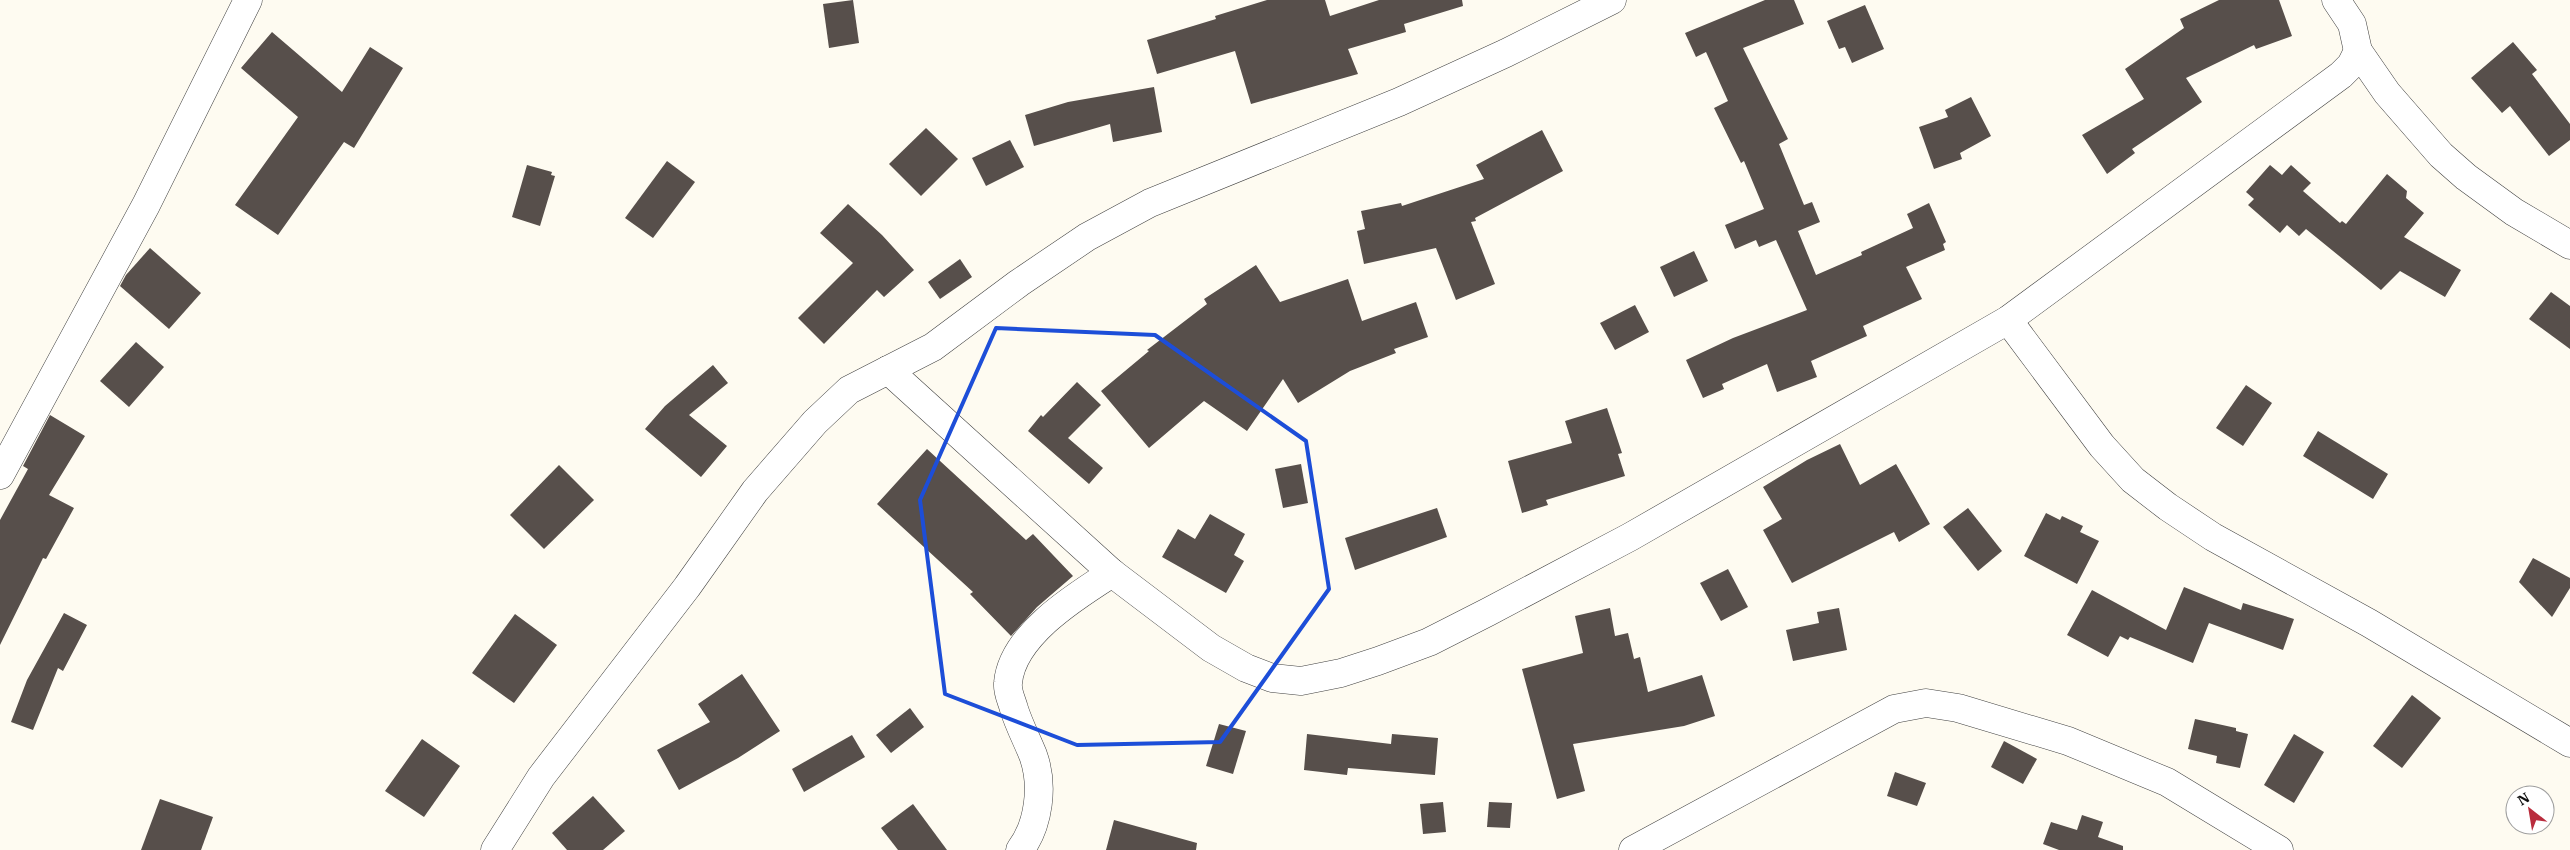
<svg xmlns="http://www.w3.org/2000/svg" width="2570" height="850" font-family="'IBM Plex Serif',serif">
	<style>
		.building { fill: #574f4b }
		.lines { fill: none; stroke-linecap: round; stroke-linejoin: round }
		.minor-casing { stroke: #414141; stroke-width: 29 }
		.minor { stroke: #fff; stroke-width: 28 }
		.marked { fill: none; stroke: #1d4ed8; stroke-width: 4; stroke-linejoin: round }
	</style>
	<rect width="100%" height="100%" fill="#fefbf1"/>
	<!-- building -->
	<g class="building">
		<path d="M 853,0 L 859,43 L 829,48 L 823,4 Z"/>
		<path d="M 1267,0 L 1325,0 L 1330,16 L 1379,0 L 1462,0 L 1463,6 L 1404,24 L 1406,32 L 1348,49 L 1358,74 L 1251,104 L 1235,51 L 1157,74 L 1147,40 L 1216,19 L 1215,16 Z"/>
		<path d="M 1765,0 L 1794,0 L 1804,24 L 1743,48 L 1788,139 L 1779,144 L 1804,205 L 1812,202 L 1820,222 L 1798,231 L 1816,275 L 1862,255 L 1861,252 L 1913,228 L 1907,214 L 1929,203 L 1946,242 L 1943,244 L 1945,250 L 1906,267 L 1922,299 L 1863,326 L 1867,336 L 1811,361 L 1817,377 L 1777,392 L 1767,364 L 1722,384 L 1724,389 L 1703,398 L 1686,360 L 1733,338 L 1807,310 L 1776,240 L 1759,247 L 1756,240 L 1735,249 L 1725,225 L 1764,209 L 1744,161 L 1741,163 L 1714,108 L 1728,101 L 1706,52 L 1696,57 L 1685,33 Z"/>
		<path d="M 2219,0 L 2279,0 L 2292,36 L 2256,49 L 2254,45 L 2186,78 L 2202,102 L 2132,149 L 2135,153 L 2107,174 L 2082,135 L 2144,99 L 2125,69 L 2184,28 L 2180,19 Z"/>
		<path d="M 1865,5 L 1884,49 L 1852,63 L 1845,47 L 1839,49 L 1827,21 Z"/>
		<path d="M 272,32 L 342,92 L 370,47 L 403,68 L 354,148 L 344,142 L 278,235 L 235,205 L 298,117 L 241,68 Z"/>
		<path d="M 2513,42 L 2537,70 L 2532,74 L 2570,124 L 2570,140 L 2549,156 L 2510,106 L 2502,113 L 2471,78 Z"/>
		<path d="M 1154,87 L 1162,132 L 1113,142 L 1110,124 L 1034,146 L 1025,115 L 1068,102 Z"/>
		<path d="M 1971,97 L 1991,136 L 1960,153 L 1962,159 L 1934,169 L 1919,127 L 1948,117 L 1945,110 Z"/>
		<path d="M 926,128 L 958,159 L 921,196 L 889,164 Z"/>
		<path d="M 1542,130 L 1563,171 L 1475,218 L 1476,221 L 1471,222 L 1495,284 L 1456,300 L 1436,248 L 1364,264 L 1357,231 L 1365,229 L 1361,211 L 1401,203 L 1402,206 L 1484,179 L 1476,165 Z"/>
		<path d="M 1010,140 L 1024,167 L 986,186 L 972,158 Z"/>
		<path d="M 667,161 L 695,182 L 653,238 L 625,218 Z"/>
		<path d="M 527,165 L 552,172 L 551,175 L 555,176 L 540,226 L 512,217 Z"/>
		<path d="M 2270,165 L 2282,175 L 2291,165 L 2311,183 L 2303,191 L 2340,223 L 2342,221 L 2346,224 L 2387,174 L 2407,191 L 2406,198 L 2424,213 L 2404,237 L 2461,270 L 2445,297 L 2400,271 L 2381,290 L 2306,229 L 2299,236 L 2287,225 L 2280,233 L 2248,205 L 2254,199 L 2246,192 Z"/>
		<path d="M 848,204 L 882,235 L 914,270 L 884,297 L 877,290 L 824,344 L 798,318 L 853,263 L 820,233 Z"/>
		<path d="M 150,248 L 201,293 L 169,329 L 120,286 L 126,275 Z"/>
		<path d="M 1694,251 L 1708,281 L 1674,297 L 1660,267 Z"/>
		<path d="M 960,259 L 972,277 L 940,299 L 928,282 Z"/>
		<path d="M 1256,265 L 1280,302 L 1348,279 L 1362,321 L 1416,302 L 1428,337 L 1394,349 L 1396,353 L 1350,371 L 1298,403 L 1283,379 L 1247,431 L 1204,401 L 1149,448 L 1101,391 L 1149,351 L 1147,350 L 1207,304 L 1204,299 Z"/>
		<path d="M 2551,292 L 2570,306 L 2570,349 L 2529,319 Z"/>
		<path d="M 1635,305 L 1649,332 L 1615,350 L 1600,323 Z"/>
		<path d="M 136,342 L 164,367 L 129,407 L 100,381 Z"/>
		<path d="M 713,365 L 728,383 L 689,415 L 727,446 L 701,477 L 645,429 L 665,406 Z"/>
		<path d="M 1077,382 L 1101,405 L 1068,438 L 1103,468 L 1089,484 L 1028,431 L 1041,415 L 1043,417 Z"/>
		<path d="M 2246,385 L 2272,403 L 2243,446 L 2216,428 Z"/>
		<path d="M 1607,408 L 1622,453 L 1618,454 L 1625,476 L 1546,500 L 1548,505 L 1522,513 L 1508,461 L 1572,443 L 1565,421 Z"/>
		<path d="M 50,415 L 85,436 L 49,495 L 74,508 L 46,559 L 43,558 L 0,645 L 0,520 L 28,469 L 23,466 Z"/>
		<path d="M 2318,431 L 2388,474 L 2373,499 L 2303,456 Z"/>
		<path d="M 1840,444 L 1860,485 L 1896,464 L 1930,524 L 1899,542 L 1894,532 L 1792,583 L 1763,530 L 1782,519 L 1763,487 L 1807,460 Z"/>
		<path d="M 927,449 L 1026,540 L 1033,534 L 1073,576 L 1037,607 L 1011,636 L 970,594 L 973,592 L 877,504 Z"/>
		<path d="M 1301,464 L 1308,503 L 1283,508 L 1275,469 Z"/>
		<path d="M 559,465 L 594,500 L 544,549 L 510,515 Z"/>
		<path d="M 1437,508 L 1447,537 L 1355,570 L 1345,538 Z"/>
		<path d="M 1968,508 L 2002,551 L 1978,571 L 1943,527 Z"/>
		<path d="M 2046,513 L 2060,520 L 2062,516 L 2083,526 L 2080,532 L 2099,541 L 2077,584 L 2024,556 Z"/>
		<path d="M 1210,514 L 1245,534 L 1234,555 L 1244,561 L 1226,593 L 1162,557 L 1178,529 L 1195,539 Z"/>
		<path d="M 2533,558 L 2570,578 L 2570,588 L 2552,617 L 2519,582 Z"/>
		<path d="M 1728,569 L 1748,607 L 1721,621 L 1700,583 Z"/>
		<path d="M 2184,587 L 2241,610 L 2243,603 L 2294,619 L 2283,650 L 2209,623 L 2193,663 L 2130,637 L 2128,640 L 2120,636 L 2108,657 L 2067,635 L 2092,590 L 2166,630 Z"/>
		<path d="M 1610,608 L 1615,636 L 1628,633 L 1634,659 L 1640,657 L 1648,692 L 1702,675 L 1715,716 L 1684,726 L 1573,744 L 1585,791 L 1557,799 L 1522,669 L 1583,653 L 1575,616 Z"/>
		<path d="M 1839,608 L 1847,650 L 1793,661 L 1786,630 L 1819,623 L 1817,612 Z"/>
		<path d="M 64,613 L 87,625 L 63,671 L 58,668 L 33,730 L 11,722 L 27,680 Z"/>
		<path d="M 515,614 L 557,645 L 514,703 L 472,673 Z"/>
		<path d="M 742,674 L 780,731 L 738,758 L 679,790 L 657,750 L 710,722 L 698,704 Z"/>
		<path d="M 2412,695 L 2441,718 L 2402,768 L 2373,746 Z"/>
		<path d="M 910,708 L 924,727 L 891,753 L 876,735 Z"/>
		<path d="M 2195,719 L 2236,728 L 2236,731 L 2248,734 L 2240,768 L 2216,763 L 2217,756 L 2188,749 Z"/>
		<path d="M 1219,724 L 1246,731 L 1233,774 L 1206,766 Z"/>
		<path d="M 1307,734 L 1391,744 L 1392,734 L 1438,738 L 1435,775 L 1348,768 L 1347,775 L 1304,770 Z"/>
		<path d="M 2294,734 L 2324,752 L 2294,803 L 2264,785 Z"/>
		<path d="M 852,735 L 865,757 L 804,792 L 792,769 Z"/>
		<path d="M 422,739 L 460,766 L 424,817 L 385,791 Z"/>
		<path d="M 2004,741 L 2037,759 L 2023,784 L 1991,767 Z"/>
		<path d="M 1895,772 L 1926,783 L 1917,806 L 1887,796 Z"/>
		<path d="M 593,796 L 625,831 L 603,850 L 567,850 L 552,833 Z"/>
		<path d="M 160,799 L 213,817 L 201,850 L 141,850 Z"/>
		<path d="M 1443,802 L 1446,832 L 1423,834 L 1420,804 Z"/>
		<path d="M 1489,802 L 1512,803 L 1510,828 L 1487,827 Z"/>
		<path d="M 913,804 L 947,850 L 898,850 L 881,828 Z"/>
		<path d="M 2082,815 L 2103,822 L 2098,837 L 2123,846 L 2123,850 L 2059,850 L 2043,844 L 2051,822 L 2077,830 Z"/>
		<path d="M 1114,820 L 1197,843 L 1196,850 L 1106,850 Z"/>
	</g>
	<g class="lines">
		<!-- minor casing -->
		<g class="minor-casing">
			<g id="minor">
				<path d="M 2336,0 L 2352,24 L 2358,51 L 2387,93 L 2441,155 L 2466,177 L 2514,212 L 2570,245"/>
				<path d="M 2008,320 L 2102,446 L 2133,480 L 2168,507 L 2213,537 L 2369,623 L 2570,743"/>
				<path d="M 888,370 L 1112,573 L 1211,648 L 1246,668 L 1272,678 L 1301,681 L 1341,673 L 1378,661 L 1429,642 L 1488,612 L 1630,537 L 2008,320 L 2341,75 L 2351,65 L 2358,51"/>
				<path d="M 0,475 L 146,205 L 248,0"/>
				<path d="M 495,850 L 541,777 L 687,587 L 755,491 L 815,422 L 849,390 L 933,347 L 1019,283 L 1087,237 L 1150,203 L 1399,102 L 1506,53 L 1612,0"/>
				<path d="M 1020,850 C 1039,825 1044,785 1033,755 C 1027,740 1019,725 1014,709 C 1012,701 1007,692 1008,683 C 1012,635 1076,596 1112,573"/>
				<path d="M 1633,850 L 1894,709 L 1926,703 L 1958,708 L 2068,741 L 2167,782 L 2279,850"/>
			</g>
		</g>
		<!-- minor -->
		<use href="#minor" class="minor"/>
	</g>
	<!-- marked area -->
	<path class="marked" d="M 996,328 L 1155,335 L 1306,441 L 1329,589 L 1220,742 L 1077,745 L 945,694 L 920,500 Z"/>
	<!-- north arrow -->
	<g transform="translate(2530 810) rotate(329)"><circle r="24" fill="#ffffff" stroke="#9f9f9f"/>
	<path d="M0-4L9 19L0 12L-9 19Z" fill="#b92c3d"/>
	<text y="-8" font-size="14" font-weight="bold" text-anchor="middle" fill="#0e0e0e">N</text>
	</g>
</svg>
